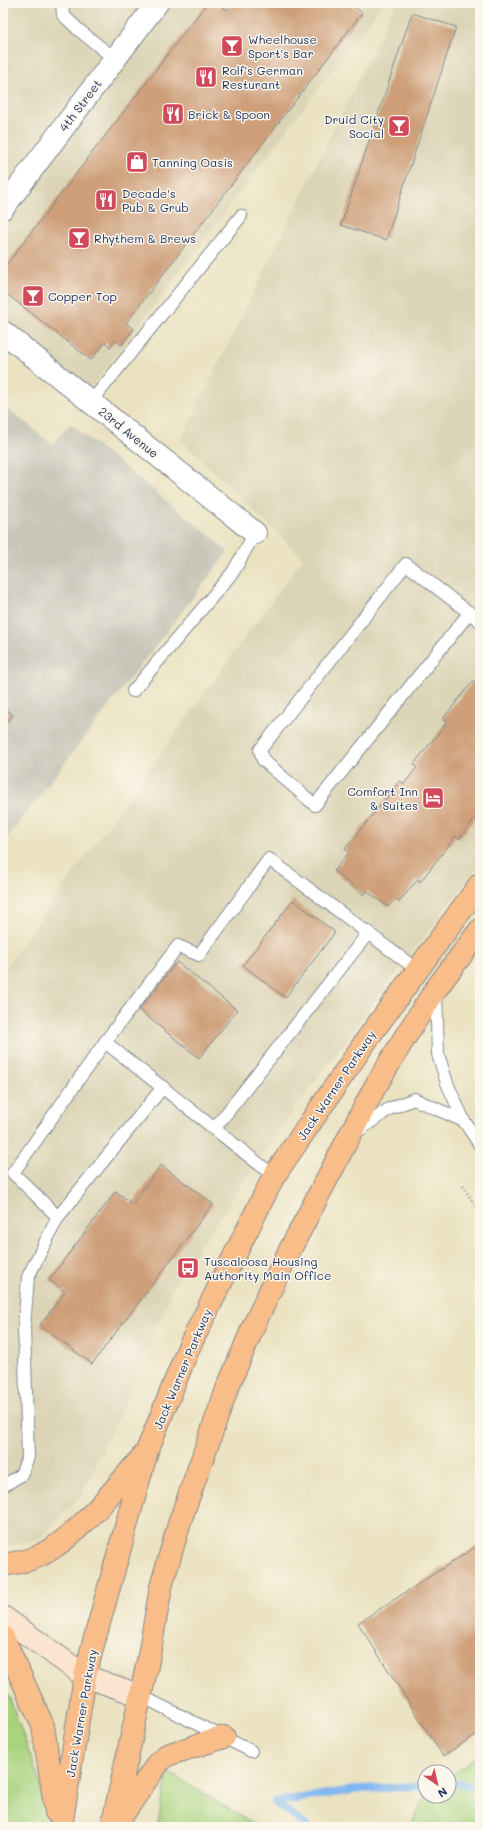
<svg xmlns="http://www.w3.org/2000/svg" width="483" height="1830" font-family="Mali,sans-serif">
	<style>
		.built { fill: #dbd4b6 }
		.industrial { fill: #c6c5b8 }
		.green { fill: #a9d37f; stroke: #62816e }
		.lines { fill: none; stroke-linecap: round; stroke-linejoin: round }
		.stream { stroke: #81b7f0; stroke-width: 8 }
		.building { fill: #ce9f79 }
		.lane-casing { stroke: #82888f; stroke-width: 14 }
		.street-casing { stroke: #82888f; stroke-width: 24 }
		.secondary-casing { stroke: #82888f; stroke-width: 24 }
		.primary-casing { stroke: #82888f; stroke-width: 24 }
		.path { stroke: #82888f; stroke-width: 2.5; stroke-dasharray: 1 3; stroke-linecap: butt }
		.lane { stroke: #fff; stroke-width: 12 }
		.street { stroke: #fff; stroke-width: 22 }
		.secondary { stroke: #fce5d0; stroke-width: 22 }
		.primary { stroke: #f8bd89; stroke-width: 22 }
		.labels { text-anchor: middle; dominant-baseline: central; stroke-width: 3; stroke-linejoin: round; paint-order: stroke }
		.poi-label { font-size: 12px; fill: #1b2f5e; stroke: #fbf7ec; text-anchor: start }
		.street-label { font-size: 12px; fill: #1b2f5e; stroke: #fbf7ec }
	</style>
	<rect width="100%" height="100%" fill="#fbf7ec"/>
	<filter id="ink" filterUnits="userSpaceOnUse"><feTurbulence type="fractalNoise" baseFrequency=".025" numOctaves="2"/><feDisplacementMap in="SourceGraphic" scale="8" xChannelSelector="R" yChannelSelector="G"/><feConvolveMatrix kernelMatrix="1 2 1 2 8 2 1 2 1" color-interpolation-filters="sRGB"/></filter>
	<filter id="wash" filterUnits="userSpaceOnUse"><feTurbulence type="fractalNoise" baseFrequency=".012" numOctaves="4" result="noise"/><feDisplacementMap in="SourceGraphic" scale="16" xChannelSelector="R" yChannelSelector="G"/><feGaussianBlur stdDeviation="0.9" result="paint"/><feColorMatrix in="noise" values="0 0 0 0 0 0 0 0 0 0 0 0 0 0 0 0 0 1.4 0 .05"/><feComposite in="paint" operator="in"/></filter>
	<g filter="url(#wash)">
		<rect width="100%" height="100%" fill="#eae2c0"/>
		<!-- built -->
		<g class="built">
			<path d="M 3,3 L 383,3 L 83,399 L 3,347 Z"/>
			<path d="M 396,3 L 480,3 L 480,864 L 409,956 L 282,1126 L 177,1280 L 120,1414 L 81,1496 L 38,1540 L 3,1547 L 3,970 L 303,558 L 181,440 Z"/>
		</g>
		<!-- industrial -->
		<path class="industrial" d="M 3,405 L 52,444 L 71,424 L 209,535 L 228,552 L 3,843 Z"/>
		<!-- green -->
		<g class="green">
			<path d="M 3,1690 L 9,1696 L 56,1827 L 3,1827 Z"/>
			<path d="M 480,1754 L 480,1827 L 410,1827 L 425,1796 L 449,1796 L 449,1777 Z"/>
			<path d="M 168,1772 L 259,1827 L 157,1827 Z"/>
		</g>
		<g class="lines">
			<!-- stream -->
			<g class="stream">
				<path d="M 449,1784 L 462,1784 L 480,1788"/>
				<path d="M 275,1802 L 360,1789 L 425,1786"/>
				<path d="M 275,1802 L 308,1827"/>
			</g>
		</g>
		<g id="blocks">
			<!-- building -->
			<g class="building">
				<path d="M 207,3 L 217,3 L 227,10 L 232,3 L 349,3 L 362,13 L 126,323 L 134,329 L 121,345 L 115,340 L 110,347 L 105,342 L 91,360 L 3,291 L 3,269 Z"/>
				<path d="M 412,13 L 456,27 L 386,240 L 341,225 Z"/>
				<path d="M 473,681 L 480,686 L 480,812 L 459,839 L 456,836 L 420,882 L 418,879 L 399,902 L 395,899 L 388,907 L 367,891 L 364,895 L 334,871 L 349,852 L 345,849 L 400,781 L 404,784 L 417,767 L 414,764 L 447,722 L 443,719 Z"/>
				<path d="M 3,707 L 13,715 L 3,727 Z"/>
				<path d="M 293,900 L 335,932 L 285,998 L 243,965 Z"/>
				<path d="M 177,962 L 237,1010 L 199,1058 L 139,1010 Z"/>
				<path d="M 161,1165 L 213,1204 L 92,1364 L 40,1325 L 65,1292 L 49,1280 L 116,1191 L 132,1204 Z"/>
				<path d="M 480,1544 L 480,1732 L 443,1756 L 358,1623 Z"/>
			</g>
		</g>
	</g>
	<g filter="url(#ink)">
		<use href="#blocks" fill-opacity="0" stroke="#82888f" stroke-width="1"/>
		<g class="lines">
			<!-- lane casing -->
			<g class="lane-casing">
				<g id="lane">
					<path d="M 62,3 L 63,15 L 80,31 L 115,59"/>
					<path d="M 91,402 L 241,216"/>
					<path d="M 470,612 L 315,805 L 263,760 L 260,750 L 406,564 L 480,621"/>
					<path d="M 133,691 L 233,572 L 255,533"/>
					<path d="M 436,992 L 438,1054 L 447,1083 L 464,1121 L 480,1145"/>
					<path d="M 105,1042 L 274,1176"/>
					<path d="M 215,1128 L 369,932"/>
					<path d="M 355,1133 L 389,1109 L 414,1099 L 464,1121"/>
					<path d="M 58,1217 L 13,1173 L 105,1042 L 178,946 L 199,955 L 269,859 L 416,969"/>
					<path d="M 3,1486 L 21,1475 L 28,1457 L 24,1327 L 28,1277 L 58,1217 L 163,1087"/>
					<path d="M 141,1696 L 251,1751"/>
				</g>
			</g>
			<!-- street casing -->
			<g class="street-casing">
				<g id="street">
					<path d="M 3,208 L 157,3"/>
					<path d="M 3,332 L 255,533"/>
				</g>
			</g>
			<!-- secondary casing -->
			<g class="secondary-casing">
				<path id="secondary" d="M 3,1617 L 85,1676 L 141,1696"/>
			</g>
			<!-- primary casing -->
			<g class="primary-casing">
				<g id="primary">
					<path d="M 3,1565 C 15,1563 30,1561 41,1555 C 80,1535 115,1488 144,1455"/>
					<path d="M 3,1637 L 43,1726 L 56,1812"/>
					<path d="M 117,1823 L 158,1763 L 167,1755 L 224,1737"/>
					<path d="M 61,1827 L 85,1676 L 94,1641 L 147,1451 L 189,1347 L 274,1176 L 368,1038 L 480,884"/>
					<path d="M 112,1827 L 148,1661 L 161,1587 L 180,1521 L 227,1389 L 254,1325 L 283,1263 L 375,1087 L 405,1037 L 436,989 L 480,930"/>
				</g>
			</g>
			<!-- path -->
			<path class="path" d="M 463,1186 L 480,1213"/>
			<!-- lane -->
			<use href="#lane" class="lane"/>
			<!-- street -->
			<use href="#street" class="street"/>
			<!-- secondary -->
			<use href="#secondary" class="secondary"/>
			<!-- primary -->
			<use href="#primary" class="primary"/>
		</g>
	</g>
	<!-- icons -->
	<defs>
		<g id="bar-square" transform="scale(1.15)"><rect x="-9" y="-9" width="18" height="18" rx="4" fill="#d1495b" stroke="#fbf7ec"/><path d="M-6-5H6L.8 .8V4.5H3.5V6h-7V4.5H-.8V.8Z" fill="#fff"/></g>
		<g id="restaurant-square" transform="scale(1.15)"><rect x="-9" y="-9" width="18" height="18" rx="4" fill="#d1495b" stroke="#fbf7ec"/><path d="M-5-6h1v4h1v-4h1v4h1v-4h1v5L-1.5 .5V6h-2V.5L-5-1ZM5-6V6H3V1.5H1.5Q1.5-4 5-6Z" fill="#fff"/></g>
		<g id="shop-square" transform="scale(1.15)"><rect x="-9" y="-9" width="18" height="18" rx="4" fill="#d1495b" stroke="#fbf7ec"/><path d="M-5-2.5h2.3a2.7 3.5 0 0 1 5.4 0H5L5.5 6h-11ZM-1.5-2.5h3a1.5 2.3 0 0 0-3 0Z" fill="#fff"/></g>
		<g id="hotel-square" transform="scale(1.15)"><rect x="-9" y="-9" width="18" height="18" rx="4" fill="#d1495b" stroke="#fbf7ec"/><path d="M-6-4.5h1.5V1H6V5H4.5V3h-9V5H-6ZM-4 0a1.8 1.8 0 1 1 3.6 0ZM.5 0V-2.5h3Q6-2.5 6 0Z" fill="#fff"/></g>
		<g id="bus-square" transform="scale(1.15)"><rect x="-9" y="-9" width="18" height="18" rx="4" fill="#d1495b" stroke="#fbf7ec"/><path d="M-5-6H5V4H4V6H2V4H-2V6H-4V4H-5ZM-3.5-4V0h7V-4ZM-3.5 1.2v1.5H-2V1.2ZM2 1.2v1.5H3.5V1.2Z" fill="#fff"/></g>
	</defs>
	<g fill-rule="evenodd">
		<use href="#bar-square" x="232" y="46"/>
		<use href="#restaurant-square" x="206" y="77"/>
		<use href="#restaurant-square" x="173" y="114"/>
		<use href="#bar-square" x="399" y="126"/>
		<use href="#shop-square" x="137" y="162"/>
		<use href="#restaurant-square" x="106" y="200"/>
		<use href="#bar-square" x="79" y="238"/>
		<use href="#bar-square" x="33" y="296"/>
		<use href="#hotel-square" x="433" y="798"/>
		<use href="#bus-square" x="188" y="1268"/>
	</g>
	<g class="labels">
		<!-- poi labels -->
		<g class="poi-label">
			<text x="248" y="39">Wheelhouse<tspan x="248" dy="14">Sport's Bar</tspan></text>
			<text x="222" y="70">Rolf's German<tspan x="222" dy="14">Resturant</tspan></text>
			<text x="188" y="114">Brick &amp; Spoon</text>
			<text x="384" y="119" text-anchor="end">Druid City<tspan x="384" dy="14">Social</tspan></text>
			<text x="152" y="162">Tanning Oasis</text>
			<text x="122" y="193">Decade's<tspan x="122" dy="14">Pub &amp; Grub</tspan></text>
			<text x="94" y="238">Rhythem &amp; Brews</text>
			<text x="48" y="296">Copper Top</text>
			<text x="418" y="791" text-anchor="end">Comfort Inn<tspan x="418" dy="14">&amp; Suites</tspan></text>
			<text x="204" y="1261">Tuscaloosa Housing<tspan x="204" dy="14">Authority Main Office</tspan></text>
		</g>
		<!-- street labels -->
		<g class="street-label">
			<text transform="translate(80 105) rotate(-53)">4th Street</text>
			<text transform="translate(129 432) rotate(39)">23rd Avenue</text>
			<text transform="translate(336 1085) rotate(-56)">Jack Warner Parkway</text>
			<text transform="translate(182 1369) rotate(-67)">Jack Warner Parkway</text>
			<text transform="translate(81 1713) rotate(-80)">Jack Warner Parkway</text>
		</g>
	</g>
	<!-- margin -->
	<rect width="483" height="1830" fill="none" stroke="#fbf7ec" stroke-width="16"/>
	<!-- north arrow -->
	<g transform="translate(437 1784) rotate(146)"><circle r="19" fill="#fbf7ec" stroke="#a1a7b3"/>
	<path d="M0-3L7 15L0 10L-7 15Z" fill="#d1495b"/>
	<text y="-6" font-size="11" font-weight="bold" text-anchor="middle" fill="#1b2f5e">N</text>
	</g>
</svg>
